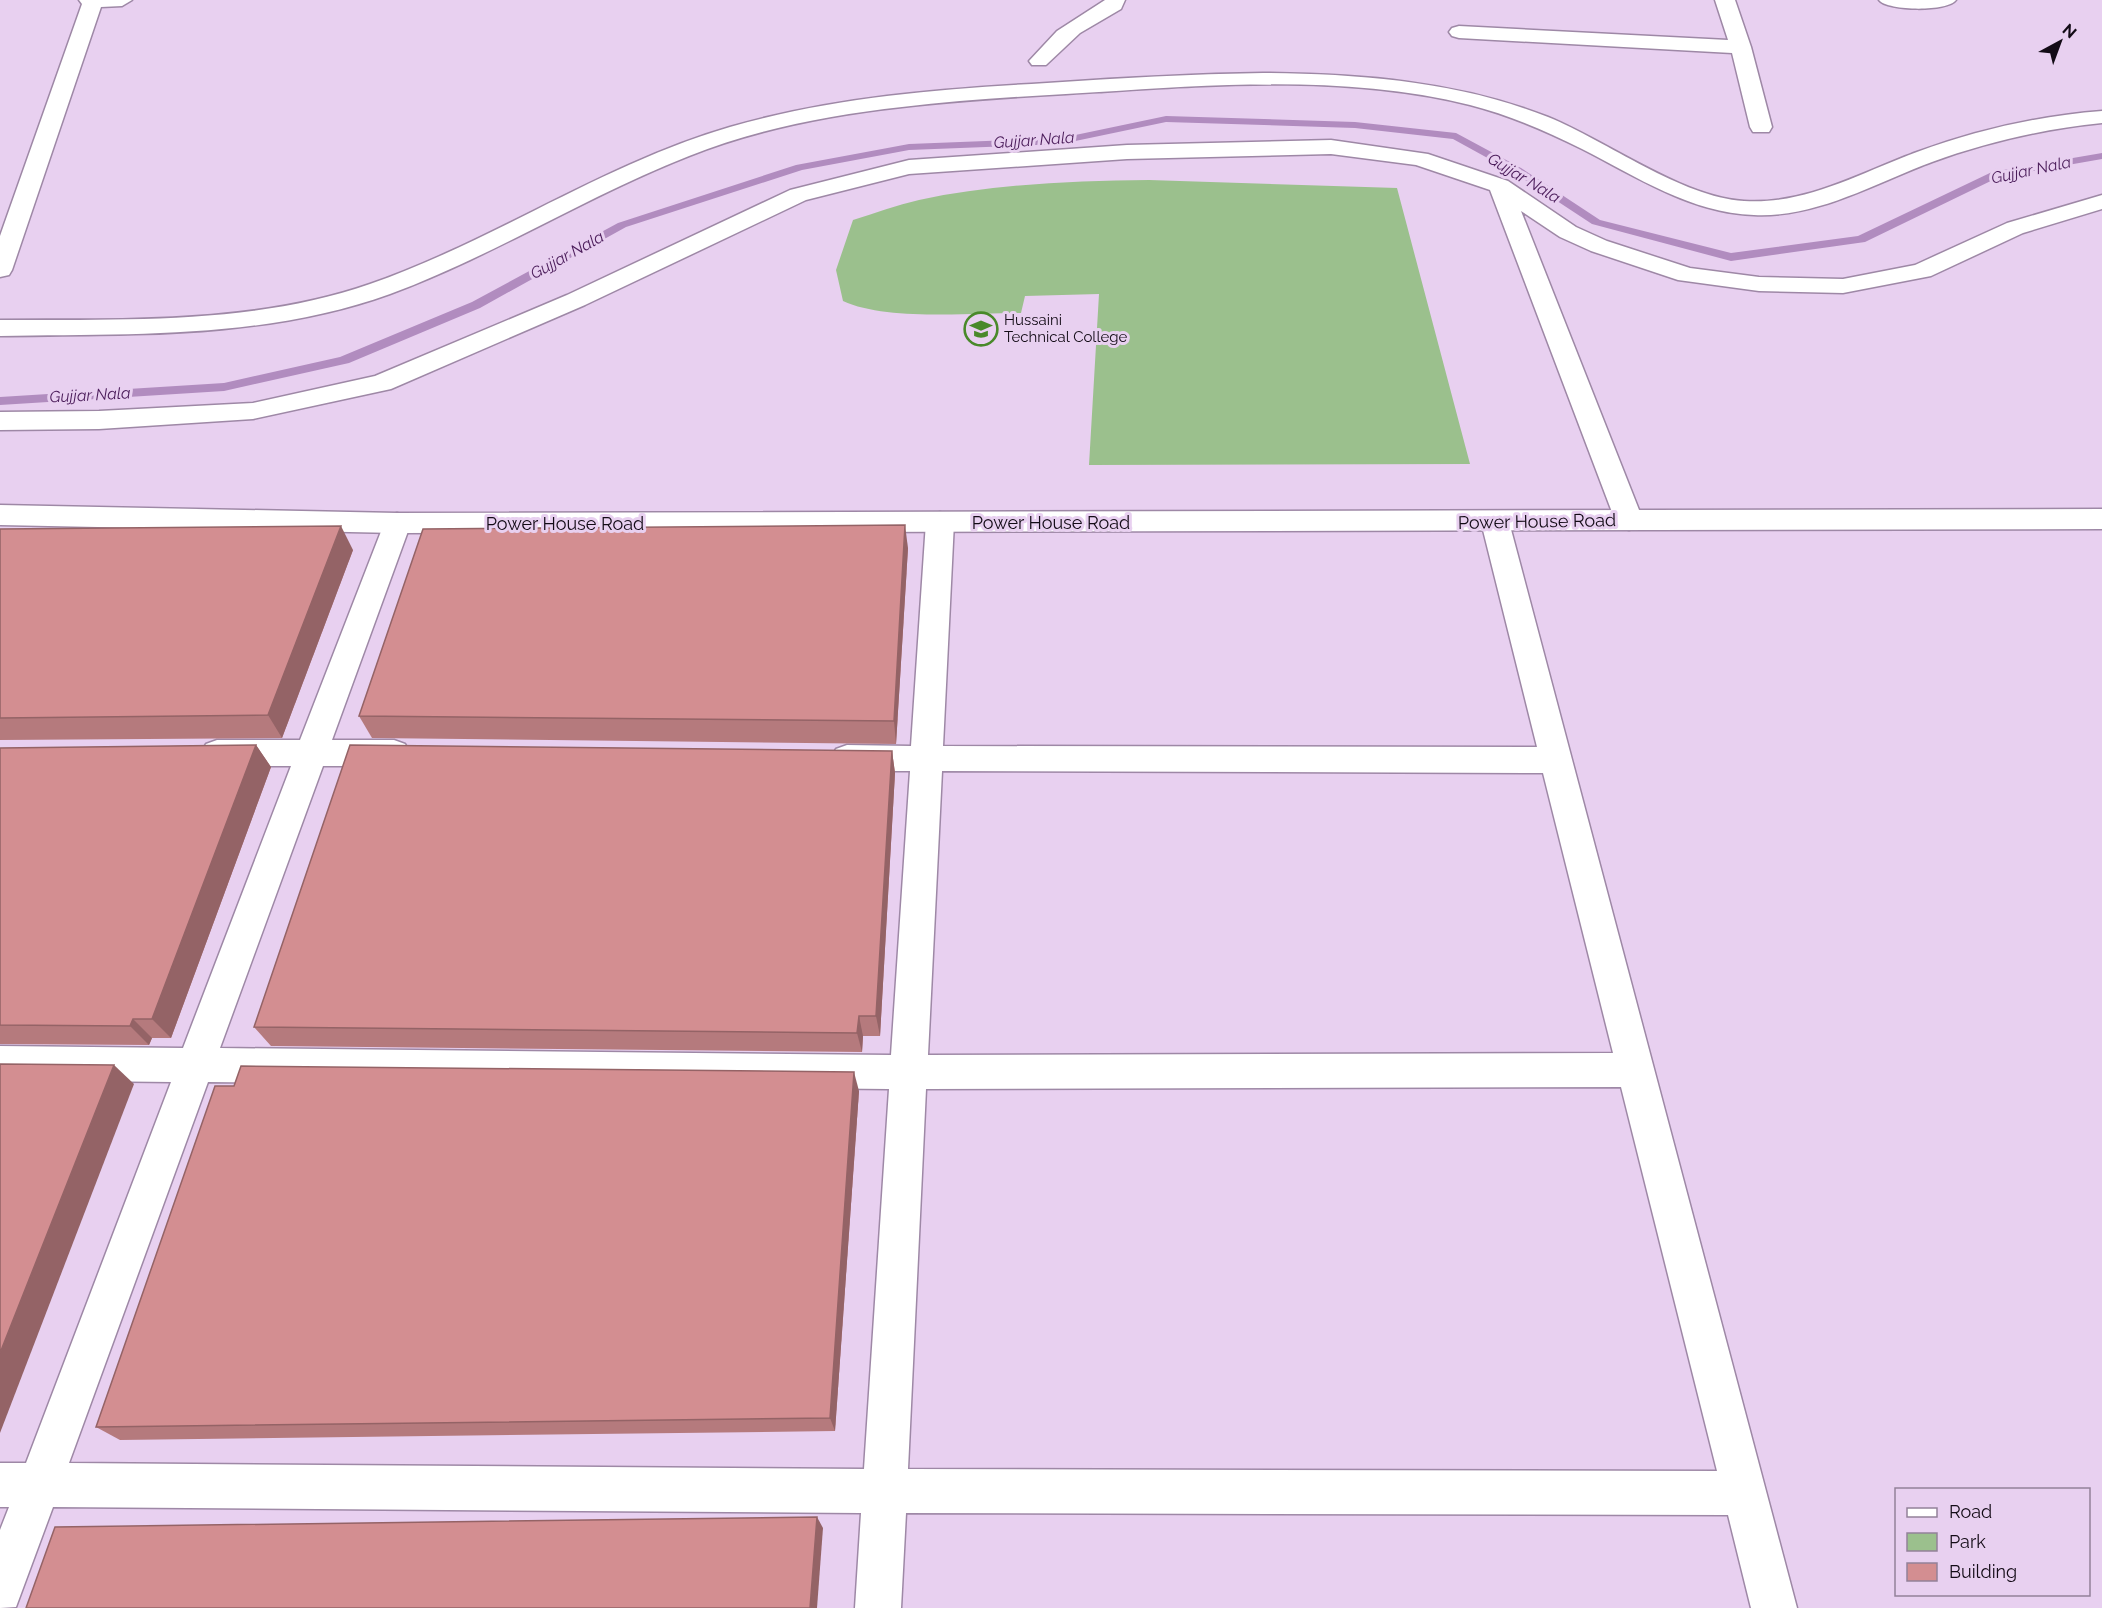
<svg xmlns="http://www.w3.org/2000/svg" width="2102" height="1608" font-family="Raleway,sans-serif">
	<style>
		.green { fill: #9bc08d }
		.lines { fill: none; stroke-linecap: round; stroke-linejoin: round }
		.stream { fill: #b18cbf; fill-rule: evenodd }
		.minor-casing { stroke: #9e88a6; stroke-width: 3 }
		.tertiary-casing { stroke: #9e88a6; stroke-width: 3 }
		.minor { fill: #fff; fill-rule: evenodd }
		.tertiary { fill: #fff; fill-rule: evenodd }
		.wall { fill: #b57a7d }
		.shaded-wall { fill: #946366 }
		.building { fill: #d38e91; stroke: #946366; stroke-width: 1.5 }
		.labels { text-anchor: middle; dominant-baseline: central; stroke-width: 6; stroke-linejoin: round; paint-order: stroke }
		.far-poi-label { font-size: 15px; fill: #130b16; stroke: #e8d0f0; text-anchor: start }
		.far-water-label { font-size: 16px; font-style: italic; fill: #4b1c5a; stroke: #e8d0f0 }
		.street-label { font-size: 18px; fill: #130b16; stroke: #e8d0f0 }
	</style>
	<rect width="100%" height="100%" fill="#e8d0f0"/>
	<!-- green -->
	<path class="green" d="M 1149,180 L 1397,188 L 1470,464 L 1089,465 L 1099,294 L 1025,296 L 1021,313 C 972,313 886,321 843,301 L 836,270 L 853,220 C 875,213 897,205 919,200 C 994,184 1072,181 1149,180 Z"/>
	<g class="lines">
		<!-- stream -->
		<path class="stream" d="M 1166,116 L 1355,122 L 1456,133 L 1521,168 L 1600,220 L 1731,253 L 1858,236 L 1992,172 L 2102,153 L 2102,159 L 1999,177 L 1865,242 L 1731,261 L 1592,224 L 1513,172 L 1453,139 L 1355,128 L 1166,122 L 1061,144 L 909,150 L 802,170 L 626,227 L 480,308 L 349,363 L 224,391 L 0,405 L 0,397 L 224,383 L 340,357 L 472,302 L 618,223 L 796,165 L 909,144 L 1061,138 Z"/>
		<!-- minor casing -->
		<g class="minor-casing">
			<g id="minor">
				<path d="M 79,0 L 132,0 L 122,6 L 101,7 L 12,270 L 9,275 L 0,277 L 0,236 L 82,4 Z"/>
				<path d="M 1105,0 L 1125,0 L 1121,9 L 1080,33 L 1046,65 L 1032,65 L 1029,61 L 1057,31 Z"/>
				<path d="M 1715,0 L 1735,0 L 1751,47 L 1772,127 L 1769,132 L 1753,132 L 1750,127 L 1732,53 L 1459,38 L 1452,36 L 1449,32 L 1452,28 L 1459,26 L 1728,40 Z"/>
				<path d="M 1879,0 L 1956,0 C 1948,12 1887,11 1879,0 Z"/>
				<path d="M 1263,73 C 1360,74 1457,81 1548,117 C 1607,141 1681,197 1744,201 C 1806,205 1860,173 1917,152 C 1977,130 2038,116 2102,111 L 2102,123 C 2043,129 1987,142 1932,162 C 1875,183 1817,218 1754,215 C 1691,213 1637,177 1582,149 C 1546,131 1509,115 1470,105 C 1350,75 1221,84 1099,92 C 1033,96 967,99 902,107 C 829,115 757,129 689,156 C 587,196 493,256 390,294 C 266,339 131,334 0,336 L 0,320 C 123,319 252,325 370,284 C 494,241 603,164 730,127 C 833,97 940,89 1047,83 C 1119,78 1191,74 1263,73 Z"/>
				<path d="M 1331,140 L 1428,154 L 1508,181 L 1576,227 L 1607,241 L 1690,268 L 1759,277 L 1843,279 L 1915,265 L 2007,223 L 2102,195 L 2102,209 L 2023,233 L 1931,276 L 1843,293 L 1759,291 L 1678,280 L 1591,251 L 1560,237 L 1521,211 L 1643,520 L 1639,527 L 1629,530 L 1619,527 L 1615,520 L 1490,190 L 1416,165 L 1331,154 L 1127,159 L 909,174 L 806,200 L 585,305 L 391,389 L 253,419 L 99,429 L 0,430 L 0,412 L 99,411 L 253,403 L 375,376 L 567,295 L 790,190 L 909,160 L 1127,145 Z"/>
				<path d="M 940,512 L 950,515 L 954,522 L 943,746 L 1537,747 L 1481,522 L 1485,515 L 1495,512 L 1505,515 L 1509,522 L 1797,1608 L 1751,1608 L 1728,1515 L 906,1513 L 901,1608 L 855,1608 L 861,1513 L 53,1507 L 16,1607 L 0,1608 L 0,1530 L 9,1507 L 0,1507 L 0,1463 L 26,1463 L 171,1082 L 0,1080 L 0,1046 L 183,1048 L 291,766 L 217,766 L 206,762 L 201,753 L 206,744 L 217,740 L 300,740 L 387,516 L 397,513 L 407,516 L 411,523 L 332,740 L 394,740 L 405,744 L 410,753 L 405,762 L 394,766 L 323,766 L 220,1048 L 891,1055 L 910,771 L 847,771 L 836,767 L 831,758 L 836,749 L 847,745 L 911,746 L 926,522 L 930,515 ZM 942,771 L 1543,773 L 1613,1053 L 928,1055 ZM 208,1082 L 889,1089 L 864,1469 L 69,1463 ZM 1621,1087 L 1717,1471 L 908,1469 L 926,1089 Z"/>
			</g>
		</g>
		<!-- tertiary casing -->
		<g class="tertiary-casing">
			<path id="tertiary" d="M 0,505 L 397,513 L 2102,509 L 2102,529 L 397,533 L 0,525 Z"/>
		</g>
		<!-- minor -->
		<use href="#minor" class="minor"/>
		<!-- tertiary -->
		<use href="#tertiary" class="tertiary"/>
	</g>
	<!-- wall -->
	<g class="wall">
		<path d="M 0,529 L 353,550 L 282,738 L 0,740 Z"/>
		<path d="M 908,548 L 896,744 L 372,738 L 359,716 Z"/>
		<path d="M 256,745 L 271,767 L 171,1038 L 152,1038 L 149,1045 L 0,1044 L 0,748 Z"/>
		<path d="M 892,751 L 895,773 L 880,1036 L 863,1036 L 862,1052 L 271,1046 L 254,1027 Z"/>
		<path d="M 859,1091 L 835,1431 L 120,1440 L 96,1427 Z"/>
	</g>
	<!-- shaded-wall -->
	<g class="shaded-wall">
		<path d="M 905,525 L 908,548 L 896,744 L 894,721 Z"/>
		<path d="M 341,526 L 353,550 L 282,738 L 268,715 Z"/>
		<path d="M 256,745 L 271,767 L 171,1038 L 152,1019 Z"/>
		<path d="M 892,751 L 895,773 L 880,1036 L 876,1016 Z"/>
		<path d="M 859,1016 L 863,1036 L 862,1052 L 857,1033 Z"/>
		<path d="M 133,1019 L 152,1038 L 149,1045 L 130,1026 Z"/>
		<path d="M 114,1065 L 134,1084 L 0,1433 L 0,1353 Z"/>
		<path d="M 854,1072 L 859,1091 L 835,1431 L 830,1418 Z"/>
		<path d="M 817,1517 L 823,1528 L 817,1608 L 810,1608 Z"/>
	</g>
	<!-- building -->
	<g class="building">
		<path d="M 905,525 L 894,721 L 359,716 L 423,529 Z"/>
		<path d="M 341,526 L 268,715 L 0,718 L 0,529 Z"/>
		<path d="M 256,745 L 152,1019 L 133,1019 L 130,1026 L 0,1025 L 0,748 Z"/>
		<path d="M 350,745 L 892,751 L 876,1016 L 859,1016 L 857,1033 L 254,1027 Z"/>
		<path d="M 0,1064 L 114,1065 L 0,1353 Z"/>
		<path d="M 241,1066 L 854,1072 L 830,1418 L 96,1427 L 215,1086 L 234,1086 Z"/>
		<path d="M 817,1517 L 810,1608 L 26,1608 L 55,1527 Z"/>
	</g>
	<!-- icons -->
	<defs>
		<g id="university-ring" transform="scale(1.725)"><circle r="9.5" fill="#e8d0f0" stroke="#49892a" stroke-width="1.5"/><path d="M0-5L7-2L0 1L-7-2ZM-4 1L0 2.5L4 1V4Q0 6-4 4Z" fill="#49892a"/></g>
	</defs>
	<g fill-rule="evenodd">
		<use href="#university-ring" x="981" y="329"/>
	</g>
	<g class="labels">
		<!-- far-poi labels -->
		<g class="far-poi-label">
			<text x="1004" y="320">Hussaini<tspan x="1004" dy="17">Technical College</tspan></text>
		</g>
		<!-- far-water labels -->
		<g class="far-water-label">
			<text transform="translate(1034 140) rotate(-4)">Gujjar Nala</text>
			<text transform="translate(2031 170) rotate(-12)">Gujjar Nala</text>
			<text transform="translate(1524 178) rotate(31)">Gujjar Nala</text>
			<text transform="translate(567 255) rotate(-29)">Gujjar Nala</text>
			<text transform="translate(90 395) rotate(-3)">Gujjar Nala</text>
		</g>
		<!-- street labels -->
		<g class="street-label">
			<text transform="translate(1537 521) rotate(-1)">Power House Road</text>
			<text x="1051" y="522">Power House Road</text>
			<text x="565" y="523">Power House Road</text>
		</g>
	</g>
	<!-- legend -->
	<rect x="1895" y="1488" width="195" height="108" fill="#e8d0f0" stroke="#938199" stroke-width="1.5"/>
	<rect x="1907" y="1508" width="30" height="9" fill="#ffffff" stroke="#938199" stroke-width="1.5"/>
	<text x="1949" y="1518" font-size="18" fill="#130b16">Road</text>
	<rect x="1907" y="1533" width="30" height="18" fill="#9bc08d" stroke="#938199" stroke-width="1.5"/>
	<text x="1949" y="1548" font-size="18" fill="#130b16">Park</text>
	<rect x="1907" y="1563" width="30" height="18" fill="#d38e91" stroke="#938199" stroke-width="1.5"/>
	<text x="1949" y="1578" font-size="18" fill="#130b16">Building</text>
	<!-- north arrow -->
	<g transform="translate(2060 42) rotate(41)" stroke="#e8d0f0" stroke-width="4.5" paint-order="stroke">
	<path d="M0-4.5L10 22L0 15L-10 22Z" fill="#130b16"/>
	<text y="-9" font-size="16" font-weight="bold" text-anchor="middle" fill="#130b16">N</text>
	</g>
</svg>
